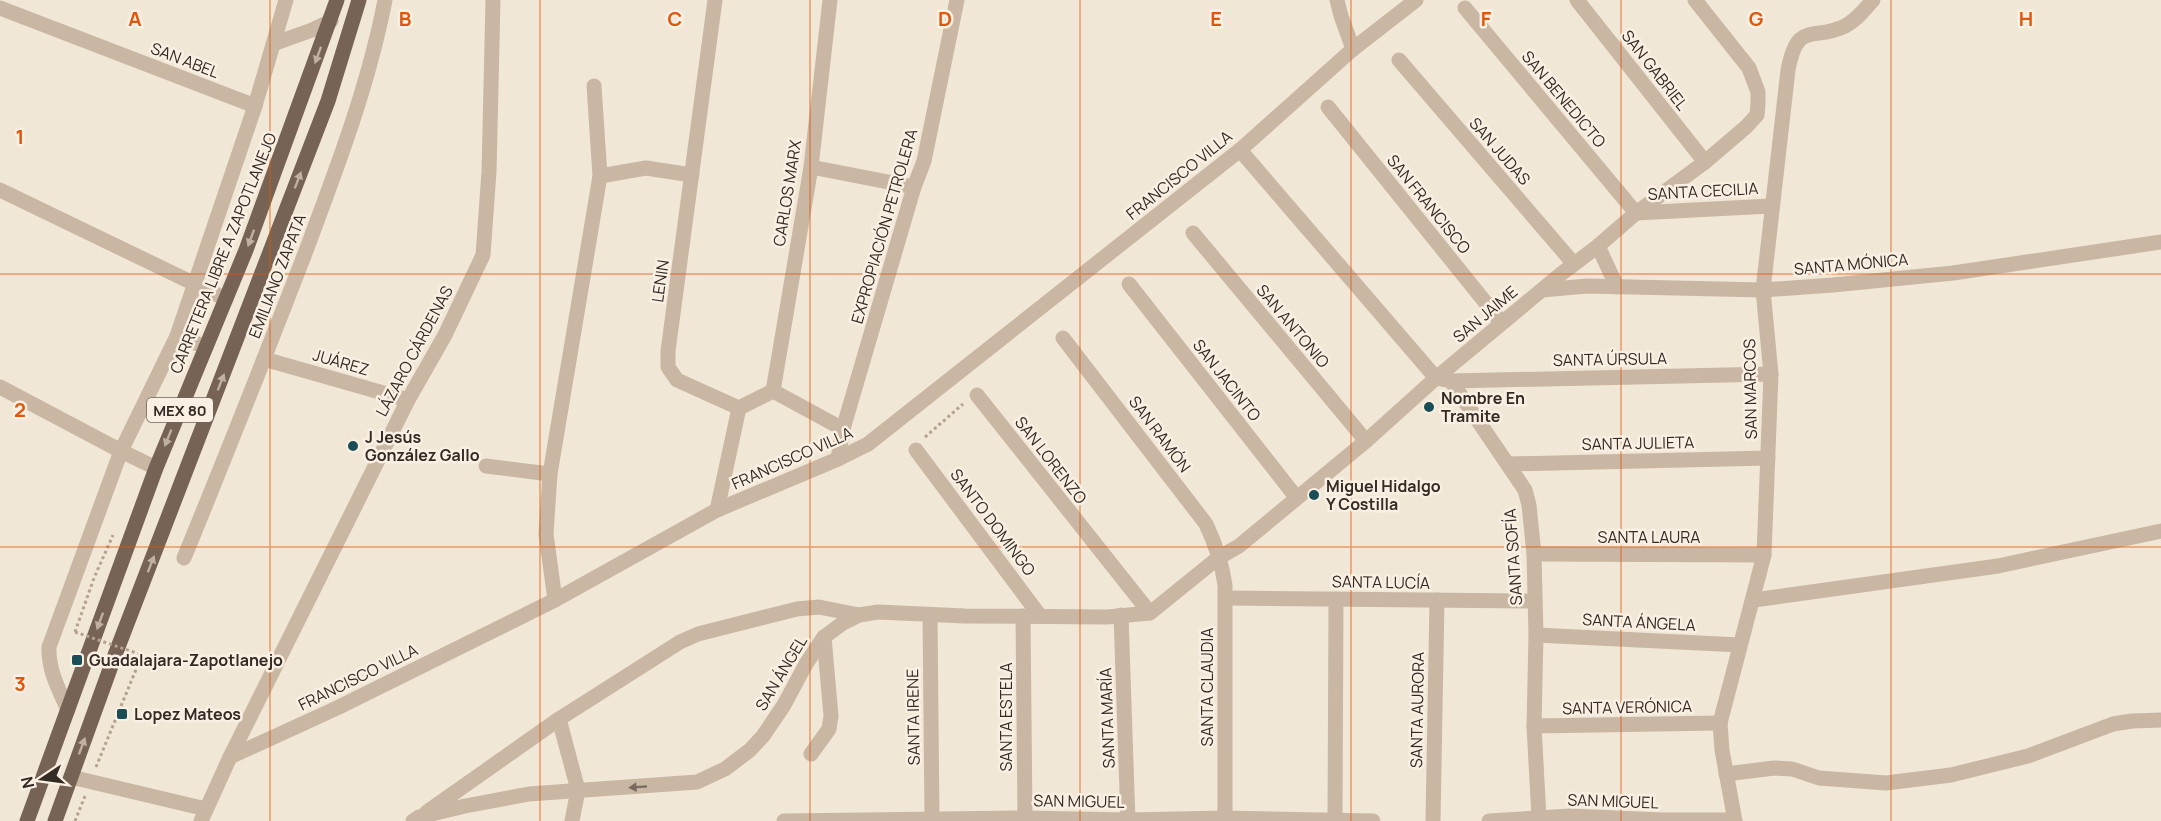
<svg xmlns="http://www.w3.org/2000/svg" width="2161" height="821" font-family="Manrope,sans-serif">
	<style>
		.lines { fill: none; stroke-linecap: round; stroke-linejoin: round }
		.path { stroke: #b5a18d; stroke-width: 3; stroke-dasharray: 3 3; stroke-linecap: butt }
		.minor { stroke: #c9b7a3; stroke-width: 15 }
		.major { stroke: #766355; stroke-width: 15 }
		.path-bridge { stroke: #b5a18d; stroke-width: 3; stroke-dasharray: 3 3; stroke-linecap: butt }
		.oneway { fill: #beb1a3 }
		.oneway2 { fill: #776a5e }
		.grid { fill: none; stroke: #df570d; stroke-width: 1.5; stroke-opacity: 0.55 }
		.poi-dot { fill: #1a4d56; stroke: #f9f0e3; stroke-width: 2 }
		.labels { text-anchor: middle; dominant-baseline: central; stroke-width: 5; stroke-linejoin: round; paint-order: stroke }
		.shield { fill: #f9f0e3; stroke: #6f665e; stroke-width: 1.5 }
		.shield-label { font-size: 15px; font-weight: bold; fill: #342b25 }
		.street-label { font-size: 16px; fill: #342b25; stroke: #f9f0e3 }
		.poi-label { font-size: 16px; font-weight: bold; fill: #342b25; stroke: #f9f0e3; text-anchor: start }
		.grid-label { font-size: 20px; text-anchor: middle; font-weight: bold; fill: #df570d; stroke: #f9f0e3; stroke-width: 5; stroke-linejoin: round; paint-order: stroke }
	</style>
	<rect width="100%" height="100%" fill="#f1e7d7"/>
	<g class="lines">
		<!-- path -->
		<g class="path">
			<path d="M 925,437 L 963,404"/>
			<path d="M 75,632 L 94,578 L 113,535"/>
			<path d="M 96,767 L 142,655"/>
			<path d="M 75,821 L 85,796"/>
		</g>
		<!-- minor -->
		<g class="minor">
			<path d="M 715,0 L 668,351 L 668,367 L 677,380 L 739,408 L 773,391 L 843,429"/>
			<path d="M 1337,0 L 1341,16 L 1353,49"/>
			<path d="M 1577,0 L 1705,162"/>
			<path d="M 0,8 L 255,106"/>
			<path d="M 1465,8 L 1636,213 L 1771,206"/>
			<path d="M 273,44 L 312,30 L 331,21"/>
			<path d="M 1399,60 L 1574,264"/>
			<path d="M 1328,107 L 1502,323"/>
			<path d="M 1240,150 L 1436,378 L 1451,381 L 1525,490 L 1529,505 L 1534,554 L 1536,635 L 1534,726 L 1539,818"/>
			<path d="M 811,167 L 914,187"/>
			<path d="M 600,176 L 646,168 L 692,175"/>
			<path d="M 0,190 L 226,299"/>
			<path d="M 1193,233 L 1366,441"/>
			<path d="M 1598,246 L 1617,287"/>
			<path d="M 1129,284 L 1296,497"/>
			<path d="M 1542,290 L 1587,286 L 1763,290 L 1833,285 L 1953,273 L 2161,242"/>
			<path d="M 177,336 L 206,347"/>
			<path d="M 1063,338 L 1206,524 C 1215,543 1222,564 1225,585 L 1225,821"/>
			<path d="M 264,359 L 408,400"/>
			<path d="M 1451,381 L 1771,374"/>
			<path d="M 0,387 L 121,451 L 156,468"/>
			<path d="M 773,391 L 811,167 L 830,0"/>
			<path d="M 977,395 L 1150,613"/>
			<path d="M 916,450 L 1040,616"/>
			<path d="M 838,459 L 843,429 L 914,187 L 924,161 L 957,0"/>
			<path d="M 1508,464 L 1768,458"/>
			<path d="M 486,466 L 550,474"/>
			<path d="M 717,510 L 739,408"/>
			<path d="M 1534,554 L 1764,555"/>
			<path d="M 184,558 C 225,458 265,357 304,256 C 335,173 368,88 385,0"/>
			<path d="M 1226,598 L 1535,601"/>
			<path d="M 555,600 L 546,534 L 550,474 L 600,176 L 594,86"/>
			<path d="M 1754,600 L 1998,566 L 2161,531"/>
			<path d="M 930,615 L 932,818"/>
			<path d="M 1121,615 L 1128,821"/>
			<path d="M 1023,616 L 1025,818"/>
			<path d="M 1536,635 L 1740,645"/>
			<path d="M 68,710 C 59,690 48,670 49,647 L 121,451 L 177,336 L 255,106 L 286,0"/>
			<path d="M 559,719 L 578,790 L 572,821"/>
			<path d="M 1534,726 L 1720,723"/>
			<path d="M 811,754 L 829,729 L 831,716 L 824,637"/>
			<path d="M 230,757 L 337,708 L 555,600 L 717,510 L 838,459 L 868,444 L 1240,150 L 1353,49 L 1416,0"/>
			<path d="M 1726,774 L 1774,768 L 1792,769 L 1819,778 L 1886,783 L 1951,775 L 2028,756 L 2113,724 L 2132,721 L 2161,720"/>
			<path d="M 71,777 L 206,809"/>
			<path d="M 427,812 L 559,719 L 680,642 L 698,634 L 797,609 L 819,607 L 859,615"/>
			<path d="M 1335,820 L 1336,599"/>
			<path d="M 201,821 L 230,757 L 408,400 L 445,335 L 483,255 L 489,172 L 493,0"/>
			<path d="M 413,821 L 419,817 L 465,806 L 529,794 L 697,782 L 725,769 L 750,750 L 763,736 L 784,705 L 806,664 L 824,637 L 843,623 L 859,615 L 878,612 L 965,616 L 1107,617 L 1150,613 L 1218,558 L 1239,546 L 1366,441 L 1436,378 L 1561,274 L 1598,246 L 1636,213 L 1705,162 L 1746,127 L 1757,115 L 1758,104 L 1758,92 L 1749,68 L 1695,0"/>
			<path d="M 784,821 L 1025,818 L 1128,820 L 1225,818 L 1373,821"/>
			<path d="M 1433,821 L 1437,600"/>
			<path d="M 1489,821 L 1570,816 L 1663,820 L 1735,820"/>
			<path d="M 1735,821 L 1722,750 L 1720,723 L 1764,555 L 1771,374 L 1763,290 L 1788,70 C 1798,19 1813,42 1845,26 C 1857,20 1864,10 1873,0"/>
		</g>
		<!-- major -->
		<g class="major">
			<path d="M 27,821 L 156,468 L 246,250 L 337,0"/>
			<path d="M 55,821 L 115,655 L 328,101 L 359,0"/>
		</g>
		<!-- path-bridge -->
		<path class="path-bridge" d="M 75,632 L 142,655"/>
	</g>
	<!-- one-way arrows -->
	<defs><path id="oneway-solid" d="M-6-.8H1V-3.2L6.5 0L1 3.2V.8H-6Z" transform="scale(1.5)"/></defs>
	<g class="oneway">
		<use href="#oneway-solid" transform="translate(318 55) rotate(110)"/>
		<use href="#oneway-solid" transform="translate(298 180) rotate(-69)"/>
		<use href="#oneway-solid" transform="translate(251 238) rotate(110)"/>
		<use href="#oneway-solid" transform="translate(221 382) rotate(-69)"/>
		<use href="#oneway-solid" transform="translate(168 438) rotate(112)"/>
		<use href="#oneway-solid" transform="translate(151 564) rotate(-69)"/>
		<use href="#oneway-solid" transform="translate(100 621) rotate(110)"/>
		<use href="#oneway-solid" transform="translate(82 746) rotate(-70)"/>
	</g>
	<use class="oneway2" href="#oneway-solid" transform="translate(638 787) rotate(176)"/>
	<!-- grid -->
	<path class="grid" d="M 270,0 L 270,821M 540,0 L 540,821M 810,0 L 810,821M 1080,0 L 1080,821M 1351,0 L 1351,821M 1621,0 L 1621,821M 1891,0 L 1891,821M 0,274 L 2161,274M 0,547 L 2161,547"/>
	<!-- markers -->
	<g class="poi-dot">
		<circle cx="1429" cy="407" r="6"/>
		<circle cx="353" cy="446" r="6"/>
		<circle cx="1314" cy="495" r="6"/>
		<rect x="71" y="654" width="12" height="12" rx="3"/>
		<rect x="116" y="708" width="12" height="12" rx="3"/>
	</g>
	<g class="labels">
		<!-- shield labels -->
		<rect class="shield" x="147" y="398" width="66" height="24" rx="4.5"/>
		<g class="shield-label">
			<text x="180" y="410">MEX 80</text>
		</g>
		<!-- street labels -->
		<g class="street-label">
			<text transform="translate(185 60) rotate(21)">SAN ABEL</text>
			<text transform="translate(1655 70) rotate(52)">SAN GABRIEL</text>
			<text transform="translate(1564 99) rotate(50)">SAN BENEDICTO</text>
			<text transform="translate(1500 151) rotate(49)">SAN JUDAS</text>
			<text transform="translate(1179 175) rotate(-39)">FRANCISCO VILLA</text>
			<text transform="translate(1703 191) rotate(-3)">SANTA CECILIA</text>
			<text transform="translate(787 193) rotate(-81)">CARLOS MARX</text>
			<text transform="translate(1429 204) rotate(51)">SAN FRANCISCO</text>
			<text transform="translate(884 226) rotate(-74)">EXPROPIACIÓN PETROLERA</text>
			<text transform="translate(223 253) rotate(-68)">CARRETERA LIBRE A ZAPOTLANEJO</text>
			<text transform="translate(1851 264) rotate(-5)">SANTA MÓNICA</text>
			<text transform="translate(277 276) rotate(-69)">EMILIANO ZAPATA</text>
			<text transform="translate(660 281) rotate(-82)">LENIN</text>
			<text transform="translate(1485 314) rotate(-40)">SAN JAIME</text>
			<text transform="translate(1293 326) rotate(50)">SAN ANTONIO</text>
			<text transform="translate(414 351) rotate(-62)">LÁZARO CÁRDENAS</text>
			<text transform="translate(1610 359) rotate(-1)">SANTA ÚRSULA</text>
			<text transform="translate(341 362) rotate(16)">JUÁREZ</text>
			<text transform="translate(1227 380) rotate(52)">SAN JACINTO</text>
			<text transform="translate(1750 389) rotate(-91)">SAN MARCOS</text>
			<text transform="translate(1160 434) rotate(53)">SAN RAMÓN</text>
			<text transform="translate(1638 443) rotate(-1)">SANTA JULIETA</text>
			<text transform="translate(792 458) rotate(-24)">FRANCISCO VILLA</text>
			<text transform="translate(1051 460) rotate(52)">SAN LORENZO</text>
			<text transform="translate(993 522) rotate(53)">SANTO DOMINGO</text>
			<text x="1649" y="537">SANTA LAURA</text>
			<text transform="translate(1513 557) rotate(-94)">SANTA SOFÍA</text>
			<text transform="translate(1381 582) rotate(1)">SANTA LUCÍA</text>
			<text transform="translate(1639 622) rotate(3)">SANTA ÁNGELA</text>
			<text transform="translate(781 673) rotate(-59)">SAN ÁNGEL</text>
			<text transform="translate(358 677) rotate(-26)">FRANCISCO VILLA</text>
			<text transform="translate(1207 687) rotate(-90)">SANTA CLAUDIA</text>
			<text transform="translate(1627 707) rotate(-1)">SANTA VERÓNICA</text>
			<text transform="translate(1417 710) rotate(-89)">SANTA AURORA</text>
			<text transform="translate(913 717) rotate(-91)">SANTA IRENE</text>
			<text transform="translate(1006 717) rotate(-90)">SANTA ESTELA</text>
			<text transform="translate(1107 718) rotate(-92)">SANTA MARÍA</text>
			<text transform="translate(1079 801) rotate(1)">SAN MIGUEL</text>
			<text transform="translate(1613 801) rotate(2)">SAN MIGUEL</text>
		</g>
		<!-- poi labels -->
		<g class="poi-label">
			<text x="1441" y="398">Nombre En<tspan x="1441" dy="18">Tramite</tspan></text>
			<text x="365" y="437">J Jesús<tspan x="365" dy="18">González Gallo</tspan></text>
			<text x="1326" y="486">Miguel Hidalgo<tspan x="1326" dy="18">Y Costilla</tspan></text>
			<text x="89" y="660">Guadalajara-Zapotlanejo</text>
			<text x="134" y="714">Lopez Mateos</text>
		</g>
	</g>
	<g class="grid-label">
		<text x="135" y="26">A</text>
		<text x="405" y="26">B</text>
		<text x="675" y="26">C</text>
		<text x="945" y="26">D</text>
		<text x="1216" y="26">E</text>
		<text x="1486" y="26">F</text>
		<text x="1756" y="26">G</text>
		<text x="2026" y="26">H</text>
		<text x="20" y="144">1</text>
		<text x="20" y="417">2</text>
		<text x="20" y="691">3</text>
	</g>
	<!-- north arrow -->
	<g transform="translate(42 779) rotate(257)" stroke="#f9f0e3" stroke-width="4.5" paint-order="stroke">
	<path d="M0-4.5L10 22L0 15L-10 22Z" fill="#342b25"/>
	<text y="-9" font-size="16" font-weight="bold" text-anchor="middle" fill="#342b25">N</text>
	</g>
</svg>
